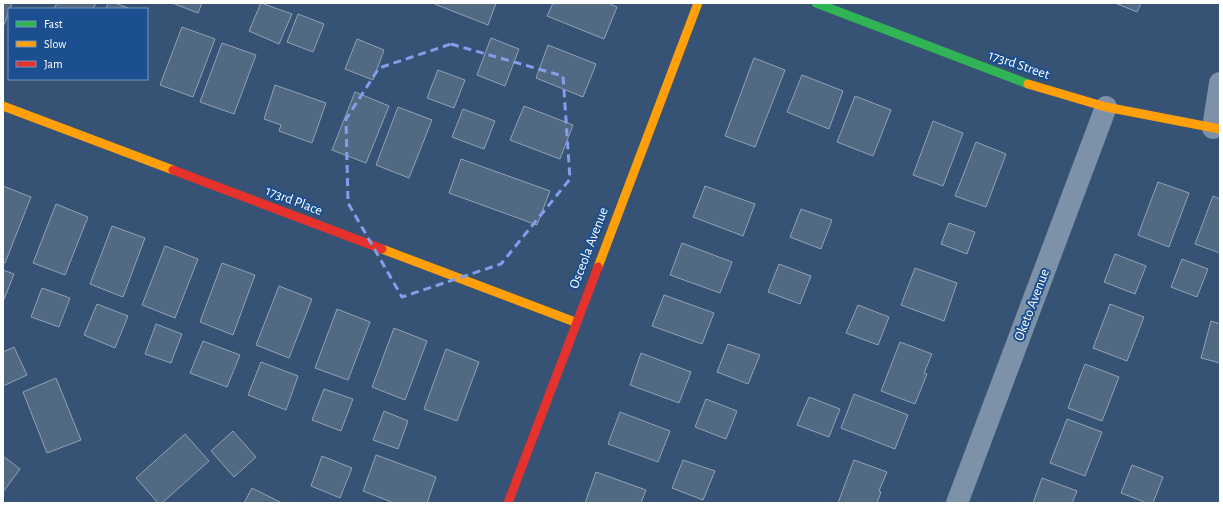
<svg xmlns="http://www.w3.org/2000/svg" width="1223" height="506" font-family="'Alegreya Sans',sans-serif">
	<style>
		.building { fill: #526984; stroke: #92a2b6 }
		.lines { fill: none; stroke-linecap: round; stroke-linejoin: round }
		.street { stroke: #7d92a8; stroke-width: 22 }
		.fast { stroke: #30b455; stroke-width: 9 }
		.slow { stroke: #ff9f0a; stroke-width: 9 }
		.jam { stroke: #e5322d; stroke-width: 9 }
		.marked { fill: none; stroke: #839eea; stroke-width: 3; stroke-dasharray: 8 5; stroke-linejoin: round }
		.labels { text-anchor: middle; dominant-baseline: central; stroke-width: 4; stroke-linejoin: round; paint-order: stroke }
		.street-label { font-size: 14px; fill: #fff; stroke: #1b4f8f }
	</style>
	<rect width="100%" height="100%" fill="#365274"/>
	<!-- building -->
	<g class="building">
		<path d="M 3,3 L 12,3 L 4,25 L 3,25 Z"/>
		<path d="M 57,3 L 96,3 L 93,9 L 54,9 Z"/>
		<path d="M 108,3 L 115,3 L 131,9 L 106,9 Z"/>
		<path d="M 172,3 L 202,3 L 198,13 Z"/>
		<path d="M 261,3 L 292,14 L 279,44 L 249,31 Z"/>
		<path d="M 432,3 L 496,3 L 488,25 Z"/>
		<path d="M 553,3 L 608,3 L 617,7 L 604,39 L 547,16 Z"/>
		<path d="M 1115,3 L 1141,3 L 1137,12 Z"/>
		<path d="M 298,14 L 324,24 L 313,52 L 287,42 Z"/>
		<path d="M 182,27 L 215,39 L 193,97 L 160,85 Z"/>
		<path d="M 491,38 L 519,49 L 505,86 L 477,75 Z"/>
		<path d="M 357,39 L 384,50 L 373,80 L 345,69 Z"/>
		<path d="M 222,43 L 256,55 L 234,114 L 200,102 Z"/>
		<path d="M 548,45 L 596,64 L 583,97 L 536,78 Z"/>
		<path d="M 754,58 L 785,70 L 755,147 L 725,136 Z"/>
		<path d="M 438,70 L 465,80 L 454,108 L 427,98 Z"/>
		<path d="M 802,75 L 843,91 L 829,129 L 787,112 Z"/>
		<path d="M 275,85 L 326,103 L 312,143 L 279,131 L 281,125 L 264,119 Z"/>
		<path d="M 355,92 L 389,106 L 366,163 L 332,150 Z"/>
		<path d="M 855,96 L 891,110 L 873,156 L 837,142 Z"/>
		<path d="M 524,106 L 573,125 L 560,159 L 510,140 Z"/>
		<path d="M 398,107 L 432,120 L 409,178 L 376,165 Z"/>
		<path d="M 463,109 L 495,121 L 484,149 L 452,137 Z"/>
		<path d="M 933,121 L 963,133 L 943,186 L 913,175 Z"/>
		<path d="M 976,142 L 1006,154 L 986,207 L 955,196 Z"/>
		<path d="M 461,159 L 550,191 L 537,225 L 449,193 Z"/>
		<path d="M 1158,182 L 1189,193 L 1169,247 L 1138,235 Z"/>
		<path d="M 3,186 L 31,197 L 5,263 L 3,262 Z"/>
		<path d="M 705,186 L 755,204 L 743,236 L 693,217 Z"/>
		<path d="M 1213,196 L 1220,199 L 1220,253 L 1195,244 Z"/>
		<path d="M 56,204 L 88,217 L 65,275 L 33,263 Z"/>
		<path d="M 801,209 L 832,220 L 821,249 L 790,237 Z"/>
		<path d="M 949,223 L 975,232 L 967,254 L 941,244 Z"/>
		<path d="M 112,226 L 145,238 L 123,297 L 90,284 Z"/>
		<path d="M 682,243 L 732,262 L 720,293 L 670,275 Z"/>
		<path d="M 165,246 L 198,259 L 175,318 L 142,305 Z"/>
		<path d="M 1115,254 L 1146,266 L 1135,294 L 1104,282 Z"/>
		<path d="M 1182,259 L 1208,269 L 1197,297 L 1171,287 Z"/>
		<path d="M 222,263 L 255,275 L 233,335 L 200,322 Z"/>
		<path d="M 779,264 L 811,276 L 800,304 L 768,292 Z"/>
		<path d="M 915,268 L 957,283 L 944,321 L 901,305 Z"/>
		<path d="M 3,270 L 14,274 L 3,302 Z"/>
		<path d="M 279,286 L 312,299 L 289,358 L 256,345 Z"/>
		<path d="M 42,288 L 70,298 L 59,327 L 31,317 Z"/>
		<path d="M 664,295 L 714,313 L 702,344 L 652,326 Z"/>
		<path d="M 97,304 L 128,316 L 115,348 L 84,335 Z"/>
		<path d="M 1110,304 L 1144,317 L 1127,361 L 1093,348 Z"/>
		<path d="M 858,305 L 889,317 L 878,345 L 846,333 Z"/>
		<path d="M 337,309 L 370,322 L 348,380 L 315,368 Z"/>
		<path d="M 1211,321 L 1220,324 L 1220,363 L 1201,358 Z"/>
		<path d="M 156,324 L 182,334 L 171,363 L 145,354 Z"/>
		<path d="M 394,328 L 427,341 L 405,400 L 372,387 Z"/>
		<path d="M 203,341 L 240,355 L 227,387 L 190,373 Z"/>
		<path d="M 900,342 L 932,354 L 924,373 L 927,374 L 915,404 L 881,391 Z"/>
		<path d="M 728,344 L 760,355 L 748,384 L 717,372 Z"/>
		<path d="M 14,347 L 27,375 L 3,386 L 3,352 Z"/>
		<path d="M 446,349 L 479,362 L 457,421 L 424,409 Z"/>
		<path d="M 641,353 L 691,372 L 679,403 L 630,385 Z"/>
		<path d="M 261,362 L 298,376 L 286,410 L 248,395 Z"/>
		<path d="M 1085,364 L 1119,377 L 1102,421 L 1068,408 Z"/>
		<path d="M 56,378 L 81,440 L 47,453 L 23,392 Z"/>
		<path d="M 324,389 L 353,399 L 341,431 L 312,420 Z"/>
		<path d="M 854,394 L 908,415 L 895,449 L 841,428 Z"/>
		<path d="M 809,397 L 840,409 L 829,437 L 797,425 Z"/>
		<path d="M 706,399 L 737,411 L 726,439 L 695,427 Z"/>
		<path d="M 384,411 L 408,421 L 398,449 L 373,440 Z"/>
		<path d="M 620,412 L 670,431 L 658,462 L 608,444 Z"/>
		<path d="M 1067,419 L 1102,432 L 1085,476 L 1050,463 Z"/>
		<path d="M 233,431 L 256,457 L 234,477 L 211,451 Z"/>
		<path d="M 185,434 L 209,461 L 162,503 L 158,503 L 136,478 Z"/>
		<path d="M 376,455 L 436,477 L 427,503 L 394,503 L 363,491 Z"/>
		<path d="M 3,456 L 20,469 L 3,492 Z"/>
		<path d="M 322,456 L 352,468 L 340,498 L 311,486 Z"/>
		<path d="M 683,460 L 715,471 L 703,500 L 672,488 Z"/>
		<path d="M 854,460 L 887,472 L 879,491 L 881,492 L 877,503 L 838,503 Z"/>
		<path d="M 1132,465 L 1163,477 L 1153,503 L 1147,503 L 1121,493 Z"/>
		<path d="M 596,472 L 646,490 L 641,503 L 585,503 Z"/>
		<path d="M 1042,478 L 1077,491 L 1072,503 L 1033,503 Z"/>
		<path d="M 252,488 L 282,503 L 244,503 Z"/>
	</g>
	<g class="lines">
		<!-- street -->
		<g class="street">
			<path d="M 1213,128 L 1220,83"/>
			<path d="M 957,503 L 1106,107"/>
		</g>
		<!-- fast -->
		<path class="fast" d="M 816,3 L 1028,84"/>
		<!-- slow -->
		<g class="slow">
			<path d="M 1028,84 L 1106,107 L 1220,129"/>
			<path d="M 3,106 L 173,170"/>
			<path d="M 382,249 L 575,322"/>
			<path d="M 598,267 L 698,3"/>
		</g>
		<!-- jam -->
		<g class="jam">
			<path d="M 173,170 L 382,249"/>
			<path d="M 508,503 L 598,267"/>
		</g>
	</g>
	<!-- marked area -->
	<path class="marked" d="M 451,44 L 563,76 L 570,179 L 501,264 L 402,297 L 348,203 L 346,119 L 379,68 Z"/>
	<g class="labels">
		<!-- street labels -->
		<g class="street-label">
			<text transform="translate(1019 65) rotate(19)">173rd Street</text>
			<text transform="translate(294 201) rotate(21)">173rd Place</text>
			<text transform="translate(589 248) rotate(-69)">Osceola Avenue</text>
			<text transform="translate(1032 305) rotate(-69)">Oketo Avenue</text>
		</g>
	</g>
	<!-- border -->
	<rect width="1223" height="506" fill="none" stroke="#ffffff" stroke-width="8"/>
	<!-- legend -->
	<rect x="8" y="8" width="140" height="72" fill="#1b4f8f" stroke="#7695bc"/>
	<rect x="16" y="21" width="20" height="6" fill="#30b455" stroke="#7695bc"/>
	<text x="44" y="28" font-size="12" fill="#ffffff">Fast</text>
	<rect x="16" y="41" width="20" height="6" fill="#ff9f0a" stroke="#7695bc"/>
	<text x="44" y="48" font-size="12" fill="#ffffff">Slow</text>
	<rect x="16" y="61" width="20" height="6" fill="#e5322d" stroke="#7695bc"/>
	<text x="44" y="68" font-size="12" fill="#ffffff">Jam</text>
</svg>
